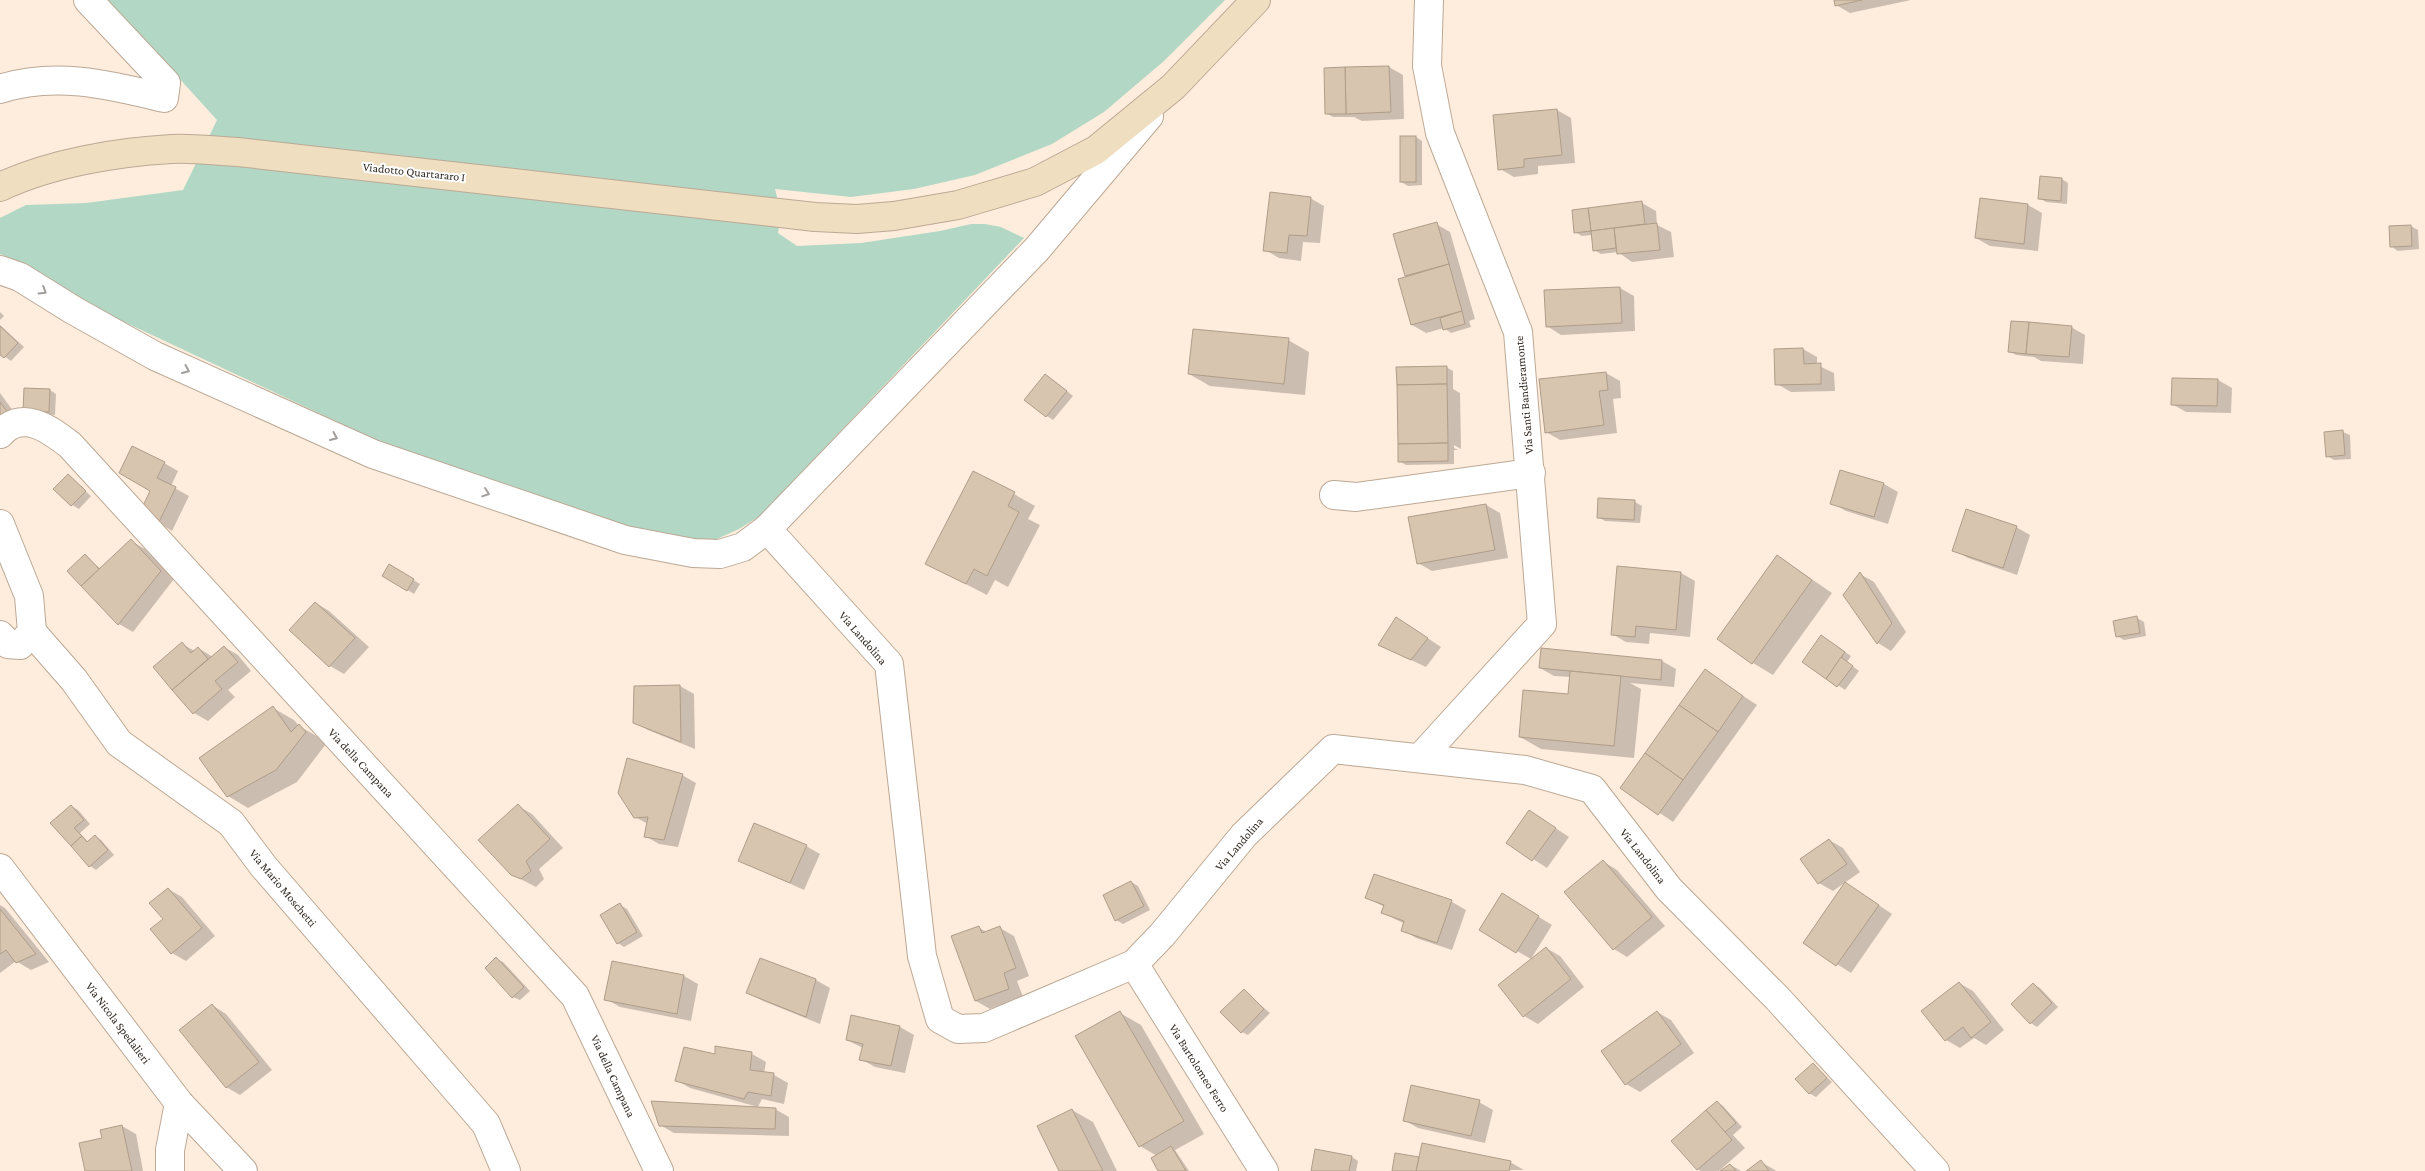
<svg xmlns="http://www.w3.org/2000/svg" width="2425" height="1171" font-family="'Crimson Pro',serif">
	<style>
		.grass { fill: #b2d8c5 }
		.shadow { fill: #0003 }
		.building { fill: #d7c5b0; stroke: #af9d89 }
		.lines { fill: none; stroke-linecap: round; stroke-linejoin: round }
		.minor-casing { stroke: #bca895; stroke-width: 30 }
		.secondary-casing { stroke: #bca895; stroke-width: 30 }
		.minor { stroke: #fff; stroke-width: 28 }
		.secondary { stroke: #efdebf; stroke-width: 28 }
		.oneway { stroke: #a29f9b }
		.labels { text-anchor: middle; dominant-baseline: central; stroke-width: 4; stroke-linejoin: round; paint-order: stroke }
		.street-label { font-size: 12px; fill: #312921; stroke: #fff }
	</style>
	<rect width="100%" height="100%" fill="#feeddd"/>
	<!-- grass -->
	<path class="grass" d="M 100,0 L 1225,0 L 1164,61 L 1104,112 L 1052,144 L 975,175 L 914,189 L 851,197 L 775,189 L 781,213 L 778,233 L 797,246 L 861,243 L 940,231 L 971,224 L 985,224 L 1001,227 L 1024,238 L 760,516 L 739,529 L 717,539 L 692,539 L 629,527 L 376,440 L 105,313 L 22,263 L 0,254 L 0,218 L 26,205 L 86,203 L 183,190 L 217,120 L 177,76 Z"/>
	<!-- shadow -->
	<g class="shadow">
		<path d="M 1835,0 L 1911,0 L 1850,13 L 1836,5 Z"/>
		<path d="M 1389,67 L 1403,75 L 1404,119 L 1362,121 L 1354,117 L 1333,117 L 1326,113 Z"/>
		<path d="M 1557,110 L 1571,118 L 1575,163 L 1538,166 L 1538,174 L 1514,177 L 1500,169 Z"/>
		<path d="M 1416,137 L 1422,141 L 1422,185 L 1408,186 L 1401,182 Z"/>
		<path d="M 2062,179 L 2068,183 L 2067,204 L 2046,202 L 2039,198 Z"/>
		<path d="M 1310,198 L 1324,206 L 1320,243 L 1303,242 L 1301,261 L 1279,258 L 1265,250 Z"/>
		<path d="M 1981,200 L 2028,205 L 2042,213 L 2038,251 L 1990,246 L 1976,238 Z"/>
		<path d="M 1642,203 L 1656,211 L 1657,225 L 1671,232 L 1674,257 L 1632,262 L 1618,252 L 1601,254 L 1594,250 L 1592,235 L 1582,236 L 1575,232 Z"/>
		<path d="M 1436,224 L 1450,232 L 1475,319 L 1469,321 L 1471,327 L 1451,333 L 1444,328 L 1426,333 L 1412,325 L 1406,277 L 1394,235 Z"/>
		<path d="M 2411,226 L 2418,230 L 2419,249 L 2398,251 L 2392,247 Z"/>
		<path d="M 1620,288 L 1634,296 L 1635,331 L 1561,335 L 1547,326 Z"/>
		<path d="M 0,312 L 4,316 L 0,320 Z"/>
		<path d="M 0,325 L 24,347 L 11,361 L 0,353 Z"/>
		<path d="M 2071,327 L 2085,335 L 2083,364 L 2041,361 L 2034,357 L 2016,355 L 2009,351 Z"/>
		<path d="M 1288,340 L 1309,352 L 1305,395 L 1210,386 L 1189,374 Z"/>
		<path d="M 1803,349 L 1817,357 L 1817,365 L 1834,373 L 1835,391 L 1791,392 L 1777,384 Z"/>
		<path d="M 1446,367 L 1453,371 L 1453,389 L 1460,393 L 1461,449 L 1454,445 L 1454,448 L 1458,450 L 1454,450 L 1454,464 L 1406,465 L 1399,461 Z"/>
		<path d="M 1606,373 L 1620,381 L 1621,398 L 1613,399 L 1617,433 L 1560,440 L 1546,432 Z"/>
		<path d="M 1052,379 L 1073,396 L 1053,420 L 1047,416 Z"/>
		<path d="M 2173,379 L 2218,380 L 2232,388 L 2231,413 L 2186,412 L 2172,404 Z"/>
		<path d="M 50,390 L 56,394 L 55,415 L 31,414 Z"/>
		<path d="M 0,393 L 21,422 L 0,440 Z"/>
		<path d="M 2343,432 L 2350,435 L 2351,459 L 2334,460 L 2327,456 Z"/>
		<path d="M 164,463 L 178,471 L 171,486 L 189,496 L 172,531 L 159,523 L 152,491 L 121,472 Z"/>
		<path d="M 1841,471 L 1884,484 L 1898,492 L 1888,524 L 1846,511 L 1832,503 Z"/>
		<path d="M 68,476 L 91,496 L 79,509 L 72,505 Z"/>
		<path d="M 1014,494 L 1035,506 L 1028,519 L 1040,525 L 1008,587 L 995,580 L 987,595 L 948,575 Z"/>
		<path d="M 1599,499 L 1635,502 L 1642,506 L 1640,523 L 1605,521 L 1598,517 Z"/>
		<path d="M 1486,505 L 1500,513 L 1508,558 L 1432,571 L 1418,563 Z"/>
		<path d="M 2016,527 L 2030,535 L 2017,575 L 1968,558 L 1954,550 Z"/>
		<path d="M 131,541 L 145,549 L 174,579 L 133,632 L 119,624 L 69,571 L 85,556 L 101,569 Z"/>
		<path d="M 1778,556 L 1832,593 L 1773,675 L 1753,663 Z"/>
		<path d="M 390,566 L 420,584 L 414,594 L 384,575 Z"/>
		<path d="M 1618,567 L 1681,573 L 1695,581 L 1690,637 L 1650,633 L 1649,644 L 1626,642 L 1612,634 Z"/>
		<path d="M 1860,574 L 1874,582 L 1906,632 L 1891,651 L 1878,643 L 1845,595 Z"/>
		<path d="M 316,603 L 329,611 L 369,647 L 344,674 L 330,666 L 291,630 Z"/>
		<path d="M 2137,618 L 2144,622 L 2146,636 L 2124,640 L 2117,636 Z"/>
		<path d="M 1411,627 L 1441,647 L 1426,667 L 1379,645 Z"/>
		<path d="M 1828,640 L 1851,656 L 1847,662 L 1859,671 L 1845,690 L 1804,661 Z"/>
		<path d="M 182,644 L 195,651 L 198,648 L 213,657 L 224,647 L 238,655 L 251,671 L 228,690 L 235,697 L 208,721 L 194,713 L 155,667 Z"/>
		<path d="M 1662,661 L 1676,669 L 1674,687 L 1630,683 L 1641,689 L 1634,758 L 1541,749 L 1520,737 L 1569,695 L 1571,677 L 1554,676 L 1540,668 Z"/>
		<path d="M 1705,671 L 1757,705 L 1673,822 L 1622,787 Z"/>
		<path d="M 680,686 L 694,694 L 695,749 L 648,730 L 634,722 Z"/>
		<path d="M 273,708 L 294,720 L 299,726 L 320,738 L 326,744 L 297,782 L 248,808 L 228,796 Z"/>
		<path d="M 682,775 L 696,783 L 678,847 L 659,844 L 645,836 L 648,824 L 635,817 Z"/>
		<path d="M 71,806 L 78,810 L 90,824 L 80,833 L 88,842 L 95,836 L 101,840 L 114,855 L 96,870 L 90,866 L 52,823 Z"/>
		<path d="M 518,806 L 532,814 L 563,848 L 539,869 L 544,879 L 536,887 L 511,874 Z"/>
		<path d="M 1530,811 L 1569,837 L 1547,868 L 1507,842 Z"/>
		<path d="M 1829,840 L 1843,848 L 1860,872 L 1833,891 L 1819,883 L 1802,859 Z"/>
		<path d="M 806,846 L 820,854 L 804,890 L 740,861 Z"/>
		<path d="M 1604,862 L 1617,870 L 1665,926 L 1627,957 L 1614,949 Z"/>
		<path d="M 1374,876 L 1452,902 L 1466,910 L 1452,950 L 1416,938 L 1403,930 L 1405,924 L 1383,913 L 1385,907 L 1367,898 Z"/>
		<path d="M 1131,882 L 1138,886 L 1150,910 L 1123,924 L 1116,920 Z"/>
		<path d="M 168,889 L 182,897 L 215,936 L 186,961 L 172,953 L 165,919 Z"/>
		<path d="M 1859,892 L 1892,914 L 1851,973 L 1804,943 Z"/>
		<path d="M 1516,903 L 1552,925 L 1531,959 L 1517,951 Z"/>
		<path d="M 0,905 L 5,908 L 49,962 L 31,970 L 16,961 L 0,973 Z"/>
		<path d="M 620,905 L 627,909 L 643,936 L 624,947 L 618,943 Z"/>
		<path d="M 979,928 L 987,932 L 1000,928 L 1014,936 L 1029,976 L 1017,981 L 1023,997 L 990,1009 L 976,1001 Z"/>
		<path d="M 1546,948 L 1560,956 L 1584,987 L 1538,1024 L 1524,1016 Z"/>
		<path d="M 496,959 L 503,962 L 530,991 L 520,1000 L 513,997 Z"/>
		<path d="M 761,959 L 816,980 L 830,988 L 820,1024 L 761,1000 L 748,992 Z"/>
		<path d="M 613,963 L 684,976 L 698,984 L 691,1021 L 620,1007 L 606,999 Z"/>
		<path d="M 1959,983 L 1973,991 L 2004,1030 L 1986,1045 L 1974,1038 L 1960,1048 L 1946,1040 Z"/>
		<path d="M 2033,984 L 2040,988 L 2058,1007 L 2037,1027 L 2031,1023 Z"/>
		<path d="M 1244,991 L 1270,1013 L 1248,1035 L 1242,1032 Z"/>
		<path d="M 212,1005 L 226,1014 L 272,1070 L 240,1095 L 226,1087 Z"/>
		<path d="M 1657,1012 L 1671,1020 L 1694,1053 L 1640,1092 L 1626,1084 Z"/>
		<path d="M 1120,1013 L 1141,1025 L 1204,1134 L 1175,1150 L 1189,1171 L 1159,1171 L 1157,1156 L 1140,1146 Z"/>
		<path d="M 900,1027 L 914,1035 L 905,1073 L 875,1067 L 861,1059 L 863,1048 L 847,1040 Z"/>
		<path d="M 716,1048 L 752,1054 L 766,1062 L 764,1073 L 774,1075 L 788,1083 L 784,1104 L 762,1099 L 758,1107 L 690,1088 L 676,1080 L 716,1056 Z"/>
		<path d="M 1813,1064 L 1832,1082 L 1816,1097 L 1809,1093 Z"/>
		<path d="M 1479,1102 L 1493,1110 L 1485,1143 L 1418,1128 L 1404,1120 Z"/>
		<path d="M 1717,1102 L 1723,1106 L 1742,1127 L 1733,1135 L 1745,1148 L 1719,1171 L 1700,1171 L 1698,1169 Z"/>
		<path d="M 775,1109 L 789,1117 L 789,1136 L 674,1133 L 660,1125 Z"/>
		<path d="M 1072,1110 L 1093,1122 L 1117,1171 L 1061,1171 Z"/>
		<path d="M 122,1126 L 136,1134 L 143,1171 L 86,1171 L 103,1139 Z"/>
		<path d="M 1352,1157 L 1358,1161 L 1356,1171 L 1312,1171 Z"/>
		<path d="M 1420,1159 L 1510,1162 L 1524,1170 L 1393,1171 Z"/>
		<path d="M 1761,1162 L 1775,1170 L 1776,1171 L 1748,1171 Z"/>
		<path d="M 1731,1165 L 1741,1171 L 1722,1171 Z"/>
	</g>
	<!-- building -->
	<g class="building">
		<path d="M 1834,0 L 1862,0 L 1835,6 Z"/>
		<path d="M 1389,66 L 1391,112 L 1346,114 L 1345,67 Z"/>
		<path d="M 1345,67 L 1346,114 L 1325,114 L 1324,68 Z"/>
		<path d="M 1557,109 L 1562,155 L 1524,159 L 1524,167 L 1498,170 L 1493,115 Z"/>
		<rect x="1400" y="136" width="16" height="46"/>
		<path d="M 2040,176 L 2062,178 L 2061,201 L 2038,199 Z"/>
		<path d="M 1270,192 L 1311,197 L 1307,236 L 1289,235 L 1287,253 L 1263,251 Z"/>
		<path d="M 1980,198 L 2028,204 L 2024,244 L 1975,238 Z"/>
		<path d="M 1642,201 L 1645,224 L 1591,231 L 1588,208 Z"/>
		<path d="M 1588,208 L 1591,231 L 1574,233 L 1572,210 Z"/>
		<path d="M 1437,222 L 1449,264 L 1405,276 L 1393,234 Z"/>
		<path d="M 1657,223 L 1660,250 L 1617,254 L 1614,228 Z"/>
		<path d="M 2411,225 L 2412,246 L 2390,247 L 2389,226 Z"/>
		<path d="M 1614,228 L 1616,248 L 1593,251 L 1591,231 Z"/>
		<path d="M 1449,264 L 1462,311 L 1411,325 L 1398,279 Z"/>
		<path d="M 1620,287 L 1622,323 L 1546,327 L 1544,290 Z"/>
		<path d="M 1462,311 L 1465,324 L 1443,330 L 1440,318 Z"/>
		<path d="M 2011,321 L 2029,322 L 2026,354 L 2008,352 Z"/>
		<path d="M 2029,322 L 2072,326 L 2069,357 L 2026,354 Z"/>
		<path d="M 0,326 L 18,343 L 4,358 L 0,355 Z"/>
		<path d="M 1193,329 L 1289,338 L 1284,384 L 1188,374 Z"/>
		<path d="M 1803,348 L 1804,364 L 1821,363 L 1821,384 L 1775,385 L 1774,349 Z"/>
		<path d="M 1447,366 L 1447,384 L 1397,385 L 1396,367 Z"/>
		<path d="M 1606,372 L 1608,390 L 1599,391 L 1604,425 L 1545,433 L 1539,379 Z"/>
		<path d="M 1045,374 L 1067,391 L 1046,417 L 1024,400 Z"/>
		<path d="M 2172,378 L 2218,379 L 2217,406 L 2171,405 Z"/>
		<path d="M 1447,384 L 1448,443 L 1398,444 L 1397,385 Z"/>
		<path d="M 24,388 L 50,389 L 49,412 L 23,411 Z"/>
		<path d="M 0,402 L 8,413 L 0,420 Z"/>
		<path d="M 2343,430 L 2345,455 L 2326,457 L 2324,432 Z"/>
		<path d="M 1448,443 L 1448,461 L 1398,462 L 1398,444 Z"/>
		<path d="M 132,446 L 165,462 L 157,478 L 176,487 L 158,524 L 141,510 L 150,491 L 119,473 Z"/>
		<path d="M 1840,470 L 1884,483 L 1874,517 L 1830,504 Z"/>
		<path d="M 973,471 L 1015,492 L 1008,506 L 1019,512 L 987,576 L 974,569 L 966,584 L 925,564 Z"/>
		<path d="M 68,474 L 86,491 L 71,506 L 53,489 Z"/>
		<path d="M 1598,498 L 1635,500 L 1634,520 L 1597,518 Z"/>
		<path d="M 1486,504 L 1495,550 L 1417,564 L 1408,517 Z"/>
		<path d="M 1966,509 L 2017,526 L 2003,568 L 1952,551 Z"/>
		<path d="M 131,539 L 161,571 L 118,625 L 81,586 Z"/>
		<path d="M 85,554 L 99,569 L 81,586 L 67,571 Z"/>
		<path d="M 1777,555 L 1812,580 L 1752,664 L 1717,639 Z"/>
		<path d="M 389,564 L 414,579 L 407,591 L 382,576 Z"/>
		<path d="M 1617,566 L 1681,572 L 1676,630 L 1636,626 L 1635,637 L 1611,635 Z"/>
		<path d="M 1860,572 L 1892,623 L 1877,644 L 1843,595 Z"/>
		<path d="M 315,602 L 355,638 L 329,667 L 289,630 Z"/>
		<path d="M 2137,616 L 2140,633 L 2116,637 L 2113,621 Z"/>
		<path d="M 1396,617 L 1428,638 L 1411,660 L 1378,645 Z"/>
		<path d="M 1821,635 L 1845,652 L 1826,679 L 1802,662 Z"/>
		<path d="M 182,642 L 191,653 L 198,647 L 208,659 L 172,690 L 153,667 Z"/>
		<path d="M 224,646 L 238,662 L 215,681 L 222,689 L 193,714 L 172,690 Z"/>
		<path d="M 1541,648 L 1662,660 L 1661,680 L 1539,668 Z"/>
		<path d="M 1841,657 L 1853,666 L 1837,687 L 1826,679 Z"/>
		<path d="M 1705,669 L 1743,696 L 1718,732 L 1679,705 Z"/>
		<path d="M 1570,671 L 1621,676 L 1614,746 L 1519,737 L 1523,690 L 1568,694 Z"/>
		<path d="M 680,685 L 681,742 L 633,723 L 634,686 Z"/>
		<path d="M 1679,705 L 1718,732 L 1683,780 L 1645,753 Z"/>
		<path d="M 273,706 L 291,732 L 299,724 L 306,732 L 276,770 L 227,797 L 199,758 Z"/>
		<path d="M 1645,753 L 1683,780 L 1658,815 L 1620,788 Z"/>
		<path d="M 627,758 L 683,774 L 664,840 L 644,837 L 648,817 L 634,818 L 618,793 Z"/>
		<path d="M 518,804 L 550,839 L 526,861 L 531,871 L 521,879 L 511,875 L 478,840 Z"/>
		<path d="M 71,805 L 84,820 L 74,828 L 82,836 L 71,846 L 50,823 Z"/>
		<path d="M 1529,810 L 1556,828 L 1532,861 L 1506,843 Z"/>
		<path d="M 754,823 L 807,845 L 790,883 L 738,861 Z"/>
		<path d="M 95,835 L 108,850 L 89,867 L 71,846 L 82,836 L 87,842 Z"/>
		<path d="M 1829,839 L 1847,864 L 1818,884 L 1800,859 Z"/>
		<path d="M 1603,860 L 1652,917 L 1613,950 L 1564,892 Z"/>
		<path d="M 1374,874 L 1452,900 L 1437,943 L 1401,931 L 1404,921 L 1381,913 L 1384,905 L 1365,898 Z"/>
		<path d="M 1131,881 L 1144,906 L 1115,921 L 1103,895 Z"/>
		<path d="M 1845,882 L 1879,905 L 1836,966 L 1803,943 Z"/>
		<path d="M 168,888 L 202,928 L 171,954 L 150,929 L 163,919 L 149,903 Z"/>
		<path d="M 1502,893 L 1539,916 L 1516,953 L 1479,930 Z"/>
		<path d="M 620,903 L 637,932 L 617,944 L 600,915 Z"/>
		<path d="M 0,909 L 36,954 L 16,963 L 6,950 L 0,954 Z"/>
		<path d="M 979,926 L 982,933 L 1000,926 L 1016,968 L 1004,973 L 1009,989 L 975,1001 L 951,936 Z"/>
		<path d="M 1546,947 L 1571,979 L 1523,1017 L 1498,985 Z"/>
		<path d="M 496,957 L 524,987 L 512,998 L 485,968 Z"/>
		<path d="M 760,958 L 816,979 L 806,1017 L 746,993 Z"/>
		<path d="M 612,961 L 684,975 L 677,1014 L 604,1000 Z"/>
		<path d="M 1959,982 L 1991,1022 L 1971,1038 L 1963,1027 L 1945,1041 L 1921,1011 Z"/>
		<path d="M 2033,983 L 2052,1003 L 2030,1024 L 2011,1004 Z"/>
		<path d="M 1244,989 L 1264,1009 L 1241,1033 L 1220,1012 Z"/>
		<path d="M 212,1004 L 259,1062 L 226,1088 L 179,1030 Z"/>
		<path d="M 1120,1011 L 1184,1121 L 1139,1147 L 1075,1036 Z"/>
		<path d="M 1657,1011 L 1681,1044 L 1625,1085 L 1601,1051 Z"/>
		<path d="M 851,1015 L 900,1026 L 891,1066 L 859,1060 L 863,1044 L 846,1040 Z"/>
		<path d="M 715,1046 L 752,1052 L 750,1070 L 774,1073 L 771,1096 L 748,1092 L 744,1099 L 675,1081 L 684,1047 L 715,1054 Z"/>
		<path d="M 1813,1063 L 1827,1078 L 1809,1094 L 1795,1079 Z"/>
		<path d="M 1411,1085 L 1480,1100 L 1471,1136 L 1403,1121 Z"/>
		<path d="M 651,1101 L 776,1108 L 775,1129 L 659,1126 Z"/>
		<path d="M 1717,1101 L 1736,1123 L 1725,1132 L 1706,1110 Z"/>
		<path d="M 1072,1109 L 1103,1171 L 1059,1171 L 1037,1126 Z"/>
		<path d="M 1706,1110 L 1732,1140 L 1697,1170 L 1671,1141 Z"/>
		<path d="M 122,1125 L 132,1171 L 85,1171 L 79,1143 L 102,1138 L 100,1130 Z"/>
		<path d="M 1422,1143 L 1511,1161 L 1509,1171 L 1416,1171 Z"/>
		<path d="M 1171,1146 L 1186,1171 L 1158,1171 L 1151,1158 Z"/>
		<path d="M 1315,1149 L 1352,1156 L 1349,1171 L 1311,1171 Z"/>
		<path d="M 1395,1153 L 1419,1157 L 1416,1171 L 1392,1171 Z"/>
		<path d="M 1761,1160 L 1769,1171 L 1746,1171 Z"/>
		<path d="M 1730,1164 L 1736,1171 L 1720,1171 Z"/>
	</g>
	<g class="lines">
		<!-- minor casing -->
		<g class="minor-casing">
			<g id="minor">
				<path d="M 0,89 C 55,71 110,85 164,98 L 166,83 L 88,0"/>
				<path d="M 0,270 L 20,277 L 73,310 L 155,356 L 373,454 L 625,540 L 693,553 L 720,554 L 743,547 L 767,529 L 1037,249 L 1149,116"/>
				<path d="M 0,434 C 23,409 49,429 70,445 L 575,996 L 659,1171"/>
				<path d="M 1334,495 L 1356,497 L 1531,473"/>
				<path d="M 0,524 L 29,596 L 32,632 L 20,645 L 8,644 L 0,635"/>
				<path d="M 767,529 L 889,664 L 922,956 L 940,1019 L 958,1029 L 984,1028 L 1134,964 L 1162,935 L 1244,835 L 1333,749 L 1525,770 L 1592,789 L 1669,889 L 1778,999 L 1935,1171"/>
				<path d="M 32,632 L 74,680 L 119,743 L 231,823 L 264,867 L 486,1124 L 506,1171"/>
				<path d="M 1420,758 L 1542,624 L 1518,332 L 1440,133 L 1427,66 L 1429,0"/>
				<path d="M 0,868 L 179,1103 L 243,1171"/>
				<path d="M 1134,964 L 1264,1171"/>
				<path d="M 170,1171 L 170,1150 L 179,1103"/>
			</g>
		</g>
		<!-- secondary casing -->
		<g class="secondary-casing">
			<path id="secondary" d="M 0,187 C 51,163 117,152 172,149 C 194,148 216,151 238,152 L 815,217 L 857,219 L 894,216 L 958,205 L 1035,182 L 1096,150 L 1173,87 L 1256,0"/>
		</g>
		<!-- minor -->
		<use href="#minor" class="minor"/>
		<!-- secondary -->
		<use href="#secondary" class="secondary"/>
	</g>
	<!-- one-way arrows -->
	<defs><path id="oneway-chevron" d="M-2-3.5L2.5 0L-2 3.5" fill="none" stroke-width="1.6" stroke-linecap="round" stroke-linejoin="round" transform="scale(1.25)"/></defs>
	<g class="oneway">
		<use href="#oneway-chevron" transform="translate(43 291) rotate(32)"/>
		<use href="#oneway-chevron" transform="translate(186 370) rotate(24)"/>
		<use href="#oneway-chevron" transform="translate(334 437) rotate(24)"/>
		<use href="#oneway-chevron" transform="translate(486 493) rotate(19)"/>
	</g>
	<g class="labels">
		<!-- street labels -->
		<g class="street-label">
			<text transform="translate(414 172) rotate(6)">Viadotto Quartararo I</text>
			<text transform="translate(1524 395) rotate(-95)">Via Santi Bandieramonte</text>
			<text transform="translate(863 638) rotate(49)">Via Landolina</text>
			<text transform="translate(361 763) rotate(47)">Via della Campana</text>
			<text transform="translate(1239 844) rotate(-49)">Via Landolina</text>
			<text transform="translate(1643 856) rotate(52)">Via Landolina</text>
			<text transform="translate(283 888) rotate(50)">Via Mario Moschetti</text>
			<text transform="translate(118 1023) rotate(53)">Via Nicola Spedalieri</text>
			<text transform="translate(1199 1068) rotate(58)">Via Bartolomeo Ferro</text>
			<text transform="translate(613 1076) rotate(65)">Via della Campana</text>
		</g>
	</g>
</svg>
